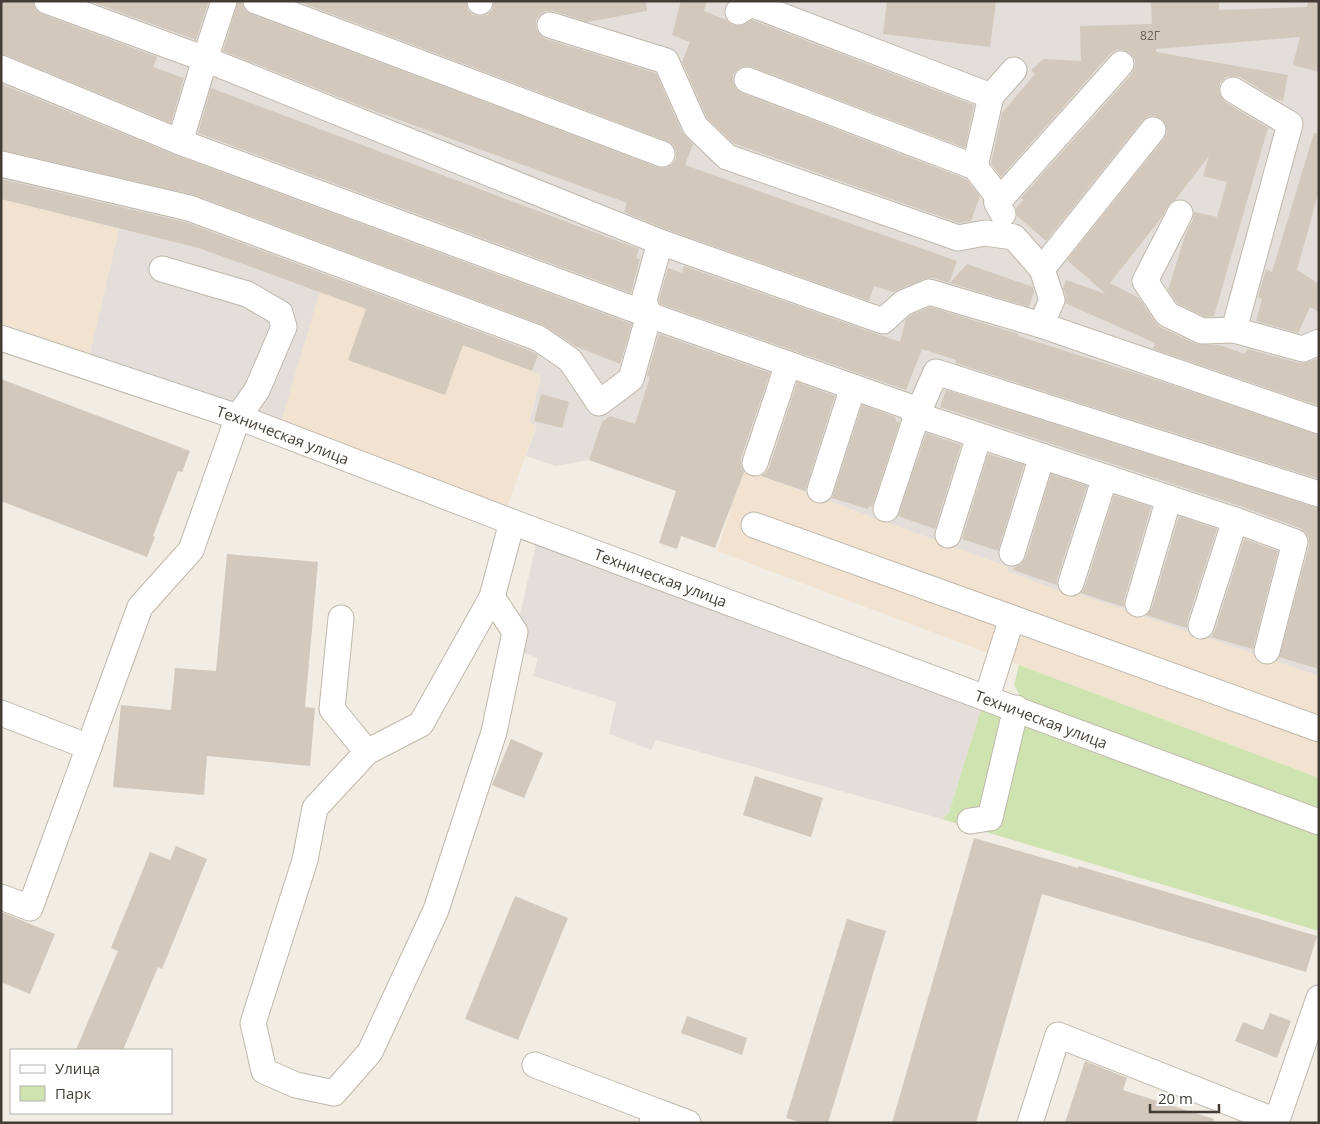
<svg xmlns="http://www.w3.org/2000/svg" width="1320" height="1124" font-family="'Open Sans',sans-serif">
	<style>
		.commercial { fill: #f2e3d0 }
		.industrial { fill: #e3ded9 }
		.green { fill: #cee3af }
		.building { fill: #d2c8bb }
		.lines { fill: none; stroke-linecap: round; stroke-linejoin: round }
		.minor-casing { stroke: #bfb7ab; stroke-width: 27 }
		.minor { stroke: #fff; stroke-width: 25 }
		.labels { text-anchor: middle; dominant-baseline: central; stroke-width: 4; stroke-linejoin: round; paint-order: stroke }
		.number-label { font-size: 12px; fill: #676056 }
		.street-label { font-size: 15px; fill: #433d35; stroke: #fff }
	</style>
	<rect width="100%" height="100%" fill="#f1ede4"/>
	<!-- commercial -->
	<g class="commercial">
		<path d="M 1,199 L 119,229 L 90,354 L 1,323 Z"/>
		<path d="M 319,291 L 532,371 L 541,377 L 529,421 L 537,424 L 507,507 L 280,425 Z"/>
		<path d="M 744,470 L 1009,567 L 1007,571 L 1076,596 L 1078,593 L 1319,676 L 1319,778 L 717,551 Z"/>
	</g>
	<!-- industrial -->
	<g class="industrial">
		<path d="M 1,1 L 1319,1 L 1319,676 L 1078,594 L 1076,597 L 1007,571 L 1008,567 L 745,470 L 730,510 L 589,460 L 556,466 L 526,456 L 537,425 L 529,422 L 541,377 L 532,371 L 320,291 L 280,425 L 90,354 L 119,229 L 1,199 Z"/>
		<path d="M 536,545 L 981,709 L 949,813 L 942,819 L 656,740 L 651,750 L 609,734 L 616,702 L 533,676 L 538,658 L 512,649 Z"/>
	</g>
	<!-- green -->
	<g class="green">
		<path d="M 1019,665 L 1319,778 L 1319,809 L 1022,699 L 1014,685 Z"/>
		<path d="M 981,709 L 1319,834 L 1319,931 L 942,819 L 949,813 Z"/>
	</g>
	<!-- building -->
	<g class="building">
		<path d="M 1,1 L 33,1 L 36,10 L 42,14 L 157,57 L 153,67 L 184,78 L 171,123 L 6,55 L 1,54 Z"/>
		<path d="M 89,1 L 209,1 L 196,40 Z"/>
		<path d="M 238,1 L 242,1 L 245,10 L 251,14 L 657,167 L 664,168 L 671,165 L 676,159 L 676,152 L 673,145 L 667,141 L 297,1 L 466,1 L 468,10 L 473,15 L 480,16 L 487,15 L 492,10 L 494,1 L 646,1 L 647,11 L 587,22 L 554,11 L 546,11 L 541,14 L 536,20 L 536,29 L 540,35 L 546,39 L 656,73 L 682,132 L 693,144 L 685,165 L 957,261 L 949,283 L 933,278 L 924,279 L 893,292 L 874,286 L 869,301 L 665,229 L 624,212 L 627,203 L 361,106 L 223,51 Z"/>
		<path d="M 681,1 L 707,1 L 704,11 L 726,20 L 732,25 L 739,26 L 752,20 L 974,105 L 965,148 L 752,67 L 745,66 L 738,69 L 733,75 L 733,82 L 736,89 L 742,93 L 966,179 L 980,196 L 971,221 L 959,223 L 733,143 L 707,118 L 682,62 L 690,42 L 672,35 Z"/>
		<path d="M 887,1 L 996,1 L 990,47 L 883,34 Z"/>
		<path d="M 1151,1 L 1219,1 L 1219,10 L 1307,7 L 1308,1 L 1319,1 L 1319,72 L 1293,65 L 1300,37 L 1156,49 L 1156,52 L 1288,75 L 1283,101 L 1276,99 L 1240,77 L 1234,76 L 1226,77 L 1220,83 L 1219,90 L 1221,97 L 1225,102 L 1268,128 L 1214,316 L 1205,317 L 1177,303 L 1168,290 L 1186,233 L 1193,220 L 1194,212 L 1217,217 L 1227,182 L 1203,176 L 1209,156 L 1175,200 L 1168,206 L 1162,217 L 1110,283 L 1139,298 L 1155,322 L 1160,327 L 1196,344 L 1219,345 L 1245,354 L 1247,349 L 1299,363 L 1308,362 L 1316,359 L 1319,360 L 1319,406 L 1153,349 L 1155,343 L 1065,303 L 1066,296 L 1063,288 L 1066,280 L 1106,294 L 1067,260 L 1164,139 L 1167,133 L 1166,125 L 1162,119 L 1155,116 L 1148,116 L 1142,121 L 1046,241 L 1017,216 L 1016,208 L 1023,200 L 1021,198 L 1132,74 L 1135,67 L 1135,60 L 1130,53 L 1123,50 L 1117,50 L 1110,54 L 1001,177 L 991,164 L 1002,113 L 1035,74 L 1031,70 L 1044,59 L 1081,61 L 1080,26 L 1152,24 Z"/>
		<path d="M 1,84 L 175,155 L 632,324 L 620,364 L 575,346 L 543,325 L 194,195 L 1,150 Z"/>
		<path d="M 211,88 L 639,249 L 636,258 L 640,259 L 631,293 L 198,133 Z"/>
		<path d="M 1314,133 L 1319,134 L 1319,191 L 1297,270 L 1319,284 L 1319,312 L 1310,307 L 1298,333 L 1256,321 L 1262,299 L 1258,297 L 1266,269 L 1272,272 Z"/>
		<path d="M 1,179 L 185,222 L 531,351 L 538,355 L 532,371 L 463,345 L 445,395 L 348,360 L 366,309 L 199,248 L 1,199 Z"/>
		<path d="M 967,264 L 1033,287 L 1034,292 L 1029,307 L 950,283 Z"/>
		<path d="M 684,266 L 900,342 L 906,319 L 911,315 L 930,307 L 1019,334 L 1018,336 L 1145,376 L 1319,435 L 1319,479 L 955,363 L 956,360 L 922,349 L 906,390 L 660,304 L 659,300 L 668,268 L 682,273 Z"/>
		<path d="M 659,334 L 770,373 L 741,458 L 741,465 L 744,472 L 715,548 L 681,536 L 677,549 L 659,543 L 676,491 L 589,460 L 602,422 L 610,416 L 635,424 L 650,377 L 647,375 Z"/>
		<path d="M 1,379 L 190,451 L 182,472 L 178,471 L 153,536 L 155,537 L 147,557 L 1,501 Z"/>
		<path d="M 797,382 L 835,396 L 805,491 L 761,476 L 765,473 L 769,468 Z"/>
		<path d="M 946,390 L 1319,508 L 1319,669 L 1279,657 L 1309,546 L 1309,538 L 1305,532 L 1300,528 L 1240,506 L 940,407 Z"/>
		<path d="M 541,394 L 569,402 L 562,428 L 534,421 Z"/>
		<path d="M 862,405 L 895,417 L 896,421 L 900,422 L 872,507 L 869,506 L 868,509 L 832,498 Z"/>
		<path d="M 926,433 L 961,445 L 935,529 L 898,516 Z"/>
		<path d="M 988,454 L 1024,465 L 998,551 L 962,539 Z"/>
		<path d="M 1051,474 L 1087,486 L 1057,579 L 1057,585 L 1013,570 L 1015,567 L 1021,564 L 1026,557 Z"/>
		<path d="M 1114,495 L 1151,507 L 1124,600 L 1124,607 L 1081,593 L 1085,587 Z"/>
		<path d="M 1179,516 L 1217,529 L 1187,622 L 1187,628 L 1146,615 L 1152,608 Z"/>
		<path d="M 1244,539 L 1278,551 L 1253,649 L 1211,637 L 1215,630 Z"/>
		<path d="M 227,554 L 318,562 L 305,707 L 315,708 L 310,766 L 207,756 L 204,795 L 113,787 L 121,705 L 171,710 L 175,668 L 216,671 Z"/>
		<path d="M 511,739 L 543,753 L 524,798 L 492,785 Z"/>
		<path d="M 755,776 L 823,798 L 811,837 L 743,815 Z"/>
		<path d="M 974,838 L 1078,868 L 1078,866 L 1317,936 L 1306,972 L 1042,894 L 976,1123 L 892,1123 Z"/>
		<path d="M 176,846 L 207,859 L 162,969 L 158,967 L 123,1050 L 76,1050 L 118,951 L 111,948 L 150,852 L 170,860 Z"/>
		<path d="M 515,896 L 568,918 L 518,1040 L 465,1019 Z"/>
		<path d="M 1,912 L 55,934 L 30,994 L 1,982 Z"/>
		<path d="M 847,919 L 886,931 L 828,1123 L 803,1123 L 786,1118 Z"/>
		<path d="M 1270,1013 L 1291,1021 L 1277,1058 L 1235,1041 L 1243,1022 L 1263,1030 Z"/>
		<path d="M 687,1016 L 747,1038 L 742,1055 L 681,1033 Z"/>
		<path d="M 1085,1061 L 1127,1078 L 1123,1090 L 1214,1119 L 1213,1123 L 1065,1123 Z"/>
	</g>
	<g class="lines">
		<!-- minor casing -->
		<g class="minor-casing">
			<g id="minor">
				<path d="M 224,1 L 205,59 L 660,242"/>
				<path d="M 256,1 L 662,154"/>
				<path d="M 480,1 L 480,2"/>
				<path d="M 738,12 L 751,4 L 991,96"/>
				<path d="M 550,25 L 666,61 L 695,126 L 727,157 L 958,238 L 985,233 L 1014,237 L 1042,269"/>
				<path d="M 1,68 L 180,142 L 205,59 L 47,1"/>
				<path d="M 747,80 L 975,167 L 996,194 L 997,203"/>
				<path d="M 1233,90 L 1290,124 L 1234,330 L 1303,349 L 1319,342"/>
				<path d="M 180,142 L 649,315"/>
				<path d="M 1,164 L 189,208 L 538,338 L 570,360 L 599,403 L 631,379 L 649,315 L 907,406 L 917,415 L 1235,520 L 1295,542 L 1267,651"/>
				<path d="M 975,167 L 991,96 L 1014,70"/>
				<path d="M 1180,213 L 1145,281 L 1167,314 L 1202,331 L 1234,330"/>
				<path d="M 1003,214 L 997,203 L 1121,64"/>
				<path d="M 649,315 L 644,300 L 660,242 L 883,321 L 903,303 L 929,292 L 1041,325 L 1052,300 L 1042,269 L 1153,130"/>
				<path d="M 1041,325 L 1319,421"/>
				<path id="s1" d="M 1,338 L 238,417 L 512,522 L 1319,822"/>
				<path d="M 755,463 L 788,364"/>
				<path d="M 820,490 L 853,387"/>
				<path d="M 886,509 L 917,415 L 936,372 L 1319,494"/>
				<path d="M 754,525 L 1012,618 L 987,697"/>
				<path d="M 948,535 L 979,436"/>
				<path d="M 1012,553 L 1042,456"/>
				<path d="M 1071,583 L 1105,477"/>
				<path d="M 492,597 L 421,724 L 367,752 L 315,808 L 305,860 L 253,1023 L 264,1071 L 296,1085 L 334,1093 L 370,1052 L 436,910 L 494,732 L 515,632 L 492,597 L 512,522"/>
				<path d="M 1138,604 L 1169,498"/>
				<path d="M 341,618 L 332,709 L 367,752"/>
				<path d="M 1012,618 L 1319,729"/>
				<path d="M 1201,626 L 1235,520"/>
				<path d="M 1,713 L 89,747"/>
				<path d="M 970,821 L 990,818 L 1016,708"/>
				<path d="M 1,897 L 30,908 L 140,607 L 191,550 L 238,417 L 257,390 L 284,327 L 280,313 L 247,294 L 162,269"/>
				<path d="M 535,1065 L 656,1111 L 652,1123"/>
				<path d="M 656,1111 L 688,1123"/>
				<path d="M 1030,1123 L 1058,1035 L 1276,1121"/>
				<path d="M 1276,1123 L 1319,998"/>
			</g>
		</g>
		<!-- minor -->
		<use href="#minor" class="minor"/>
	</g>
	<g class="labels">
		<!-- number labels -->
		<g class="number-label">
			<text x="1150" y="35">82Г</text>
		</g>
		<!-- street labels -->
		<g class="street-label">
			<text stroke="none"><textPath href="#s1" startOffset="298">Техническая улица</textPath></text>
			<text stroke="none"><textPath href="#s1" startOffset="702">Техническая улица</textPath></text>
			<text stroke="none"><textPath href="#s1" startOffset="1108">Техническая улица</textPath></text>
		</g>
	</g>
	<!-- border -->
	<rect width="1320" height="1124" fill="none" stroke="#433d35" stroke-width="5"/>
	<!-- legend -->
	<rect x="10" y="1049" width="162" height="65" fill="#ffffff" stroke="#b4b1ae"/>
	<rect x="20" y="1065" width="25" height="8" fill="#ffffff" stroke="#b4b1ae"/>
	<text x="55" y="1074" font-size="15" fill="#433d35">Улица</text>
	<rect x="20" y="1086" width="25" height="15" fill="#cee3af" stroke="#b4b1ae"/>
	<text x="55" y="1099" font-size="15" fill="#433d35">Парк</text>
	<!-- scale -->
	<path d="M1150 1104v8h69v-8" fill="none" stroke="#433d35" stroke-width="2.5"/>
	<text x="1158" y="1104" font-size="15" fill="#433d35" stroke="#ffffff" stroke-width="4" paint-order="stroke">20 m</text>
</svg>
